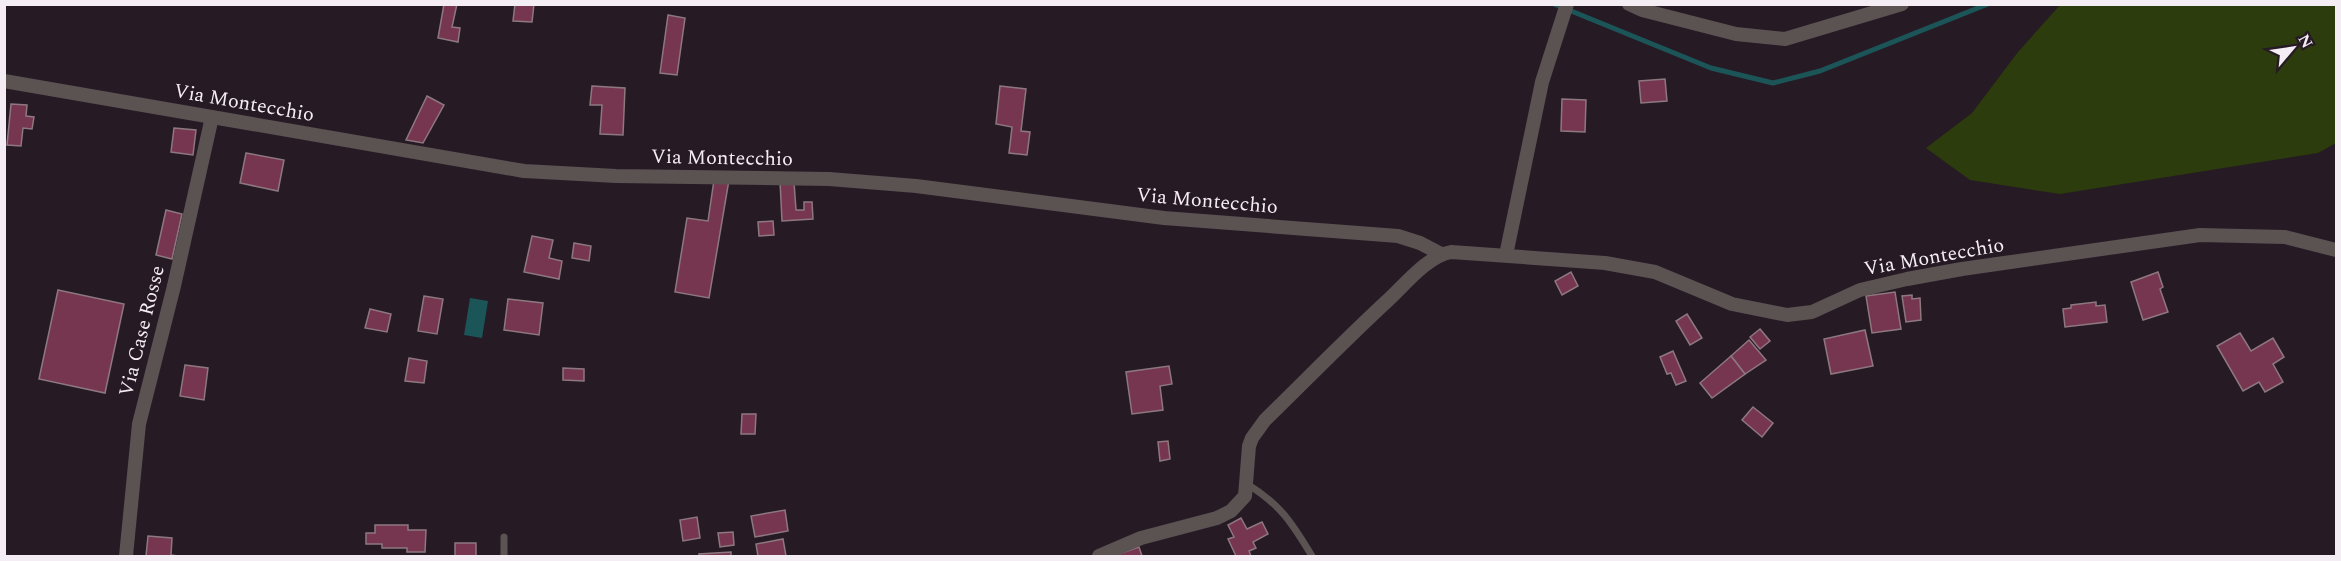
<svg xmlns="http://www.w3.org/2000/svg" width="2341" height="561" font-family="Spectral,serif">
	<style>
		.green { fill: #2c3c0c }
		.water { fill: #1c5557 }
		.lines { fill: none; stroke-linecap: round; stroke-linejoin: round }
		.stream { stroke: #1c5557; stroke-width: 5 }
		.building { fill: #773650; stroke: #8d787f; stroke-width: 1.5 }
		.lane { stroke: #5b5252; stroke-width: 7 }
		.street { stroke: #5b5252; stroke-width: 14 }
		.labels { text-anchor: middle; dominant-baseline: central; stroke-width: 4.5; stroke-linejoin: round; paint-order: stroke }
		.street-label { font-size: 20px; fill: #f5edf4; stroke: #261a25 }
	</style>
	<rect width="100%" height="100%" fill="#261a25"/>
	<!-- green -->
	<path class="green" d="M 2061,4 L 2336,5 L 2336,143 L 2318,153 L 2060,194 L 1970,180 L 1926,148 L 1972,113 L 2018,52 Z"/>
	<!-- water -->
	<path class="water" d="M 470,298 L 488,301 L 482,338 L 464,335 Z"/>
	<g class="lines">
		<!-- stream -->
		<path class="stream" d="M 1554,4 L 1711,68 L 1773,83 L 1820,71 L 1988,4"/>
	</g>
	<!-- building -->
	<g class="building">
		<path d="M 444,4 L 457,4 L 452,27 L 460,28 L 458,42 L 438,38 Z"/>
		<path d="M 515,4 L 534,4 L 532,22 L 513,21 Z"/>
		<path d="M 668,15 L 685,18 L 677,75 L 660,73 Z"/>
		<path d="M 1665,79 L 1667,101 L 1641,103 L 1639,81 Z"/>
		<path d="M 592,86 L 625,88 L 623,135 L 600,134 L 602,105 L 590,105 Z"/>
		<path d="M 1000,86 L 1026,89 L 1021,131 L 1030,132 L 1027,155 L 1009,153 L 1012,127 L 996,124 Z"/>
		<path d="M 427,96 L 444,105 L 423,143 L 406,140 Z"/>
		<path d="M 1562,99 L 1586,100 L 1585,132 L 1561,131 Z"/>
		<path d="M 11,104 L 27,105 L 26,116 L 34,117 L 32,129 L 23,128 L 21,146 L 7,145 Z"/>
		<path d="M 174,128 L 196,130 L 193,155 L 171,152 Z"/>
		<path d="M 246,153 L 284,160 L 278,191 L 240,183 Z"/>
		<path d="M 714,180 L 729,180 L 709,298 L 675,292 L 687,218 L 708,221 Z"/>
		<path d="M 780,181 L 794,182 L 796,210 L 804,210 L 804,202 L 812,202 L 813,219 L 782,221 Z"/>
		<path d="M 166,210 L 182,214 L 172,259 L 156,255 Z"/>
		<path d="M 773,221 L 774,235 L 759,236 L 758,222 Z"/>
		<path d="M 532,236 L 553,240 L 549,258 L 562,261 L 559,279 L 524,272 Z"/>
		<path d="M 574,243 L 591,246 L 589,261 L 572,258 Z"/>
		<path d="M 1571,272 L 1578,286 L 1562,295 L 1555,281 Z"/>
		<path d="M 2158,272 L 2163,287 L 2160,289 L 2168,312 L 2143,320 L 2131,282 Z"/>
		<path d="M 58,290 L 124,304 L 105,393 L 39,379 Z"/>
		<path d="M 1895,292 L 1901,329 L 1872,333 L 1866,296 Z"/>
		<path d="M 1912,295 L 1912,299 L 1920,298 L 1921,320 L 1906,322 L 1902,296 Z"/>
		<path d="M 424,296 L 443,299 L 437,334 L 418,331 Z"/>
		<path d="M 508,299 L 543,303 L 539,335 L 504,330 Z"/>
		<path d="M 2096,302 L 2096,306 L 2105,305 L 2107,322 L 2065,327 L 2063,309 L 2071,308 L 2071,305 Z"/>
		<path d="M 370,309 L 391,314 L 387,332 L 365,328 Z"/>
		<path d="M 1687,314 L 1702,338 L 1690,345 L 1676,321 Z"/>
		<path d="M 1760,329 L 1770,341 L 1760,349 L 1750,337 Z"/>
		<path d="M 1865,330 L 1873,366 L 1831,374 L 1824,339 Z"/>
		<path d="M 2240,333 L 2251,351 L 2273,338 L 2284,357 L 2273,364 L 2283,382 L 2265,392 L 2259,382 L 2243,391 L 2217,346 Z"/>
		<path d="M 1749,340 L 1766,360 L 1745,374 L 1731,356 Z"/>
		<path d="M 1673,351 L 1686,381 L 1676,385 L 1671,373 L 1667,374 L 1660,357 Z"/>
		<path d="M 1731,356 L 1745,374 L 1712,398 L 1700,383 Z"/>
		<path d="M 409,358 L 427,361 L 424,383 L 405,381 Z"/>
		<path d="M 185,365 L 208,368 L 204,400 L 180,396 Z"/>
		<path d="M 1169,366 L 1172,384 L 1160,386 L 1163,410 L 1132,414 L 1126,372 Z"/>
		<path d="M 563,368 L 584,369 L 584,381 L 563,380 Z"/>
		<path d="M 1753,407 L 1773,423 L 1762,437 L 1742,420 Z"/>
		<path d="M 742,414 L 756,414 L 755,434 L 741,434 Z"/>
		<path d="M 1168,441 L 1170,459 L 1160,461 L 1158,442 Z"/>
		<path d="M 785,510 L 788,531 L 755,537 L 751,516 Z"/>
		<path d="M 697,517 L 700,538 L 683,541 L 680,520 Z"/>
		<path d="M 1241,518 L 1247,529 L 1262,522 L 1268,534 L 1253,542 L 1256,548 L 1249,551 L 1251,556 L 1236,556 L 1228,539 L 1234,537 L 1228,525 Z"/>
		<path d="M 375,525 L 408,525 L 408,530 L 426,530 L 425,552 L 407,552 L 407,548 L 382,548 L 382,544 L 366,544 L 366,533 L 375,533 Z"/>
		<path d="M 733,532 L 734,545 L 720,547 L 718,533 Z"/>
		<path d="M 148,536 L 172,538 L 171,555 L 178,556 L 146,556 Z"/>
		<path d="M 783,539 L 786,556 L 758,556 L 756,544 Z"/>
		<rect x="455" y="543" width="21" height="13"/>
		<path d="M 1139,547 L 1142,556 L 1147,556 L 1113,556 Z"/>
		<path d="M 731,552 L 731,556 L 700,556 L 699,554 Z"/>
	</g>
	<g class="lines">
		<!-- lane -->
		<g class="lane">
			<path d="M 1247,484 C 1281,505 1292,523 1312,556"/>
			<path d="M 504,537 L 504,556"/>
		</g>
		<!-- street -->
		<g class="street">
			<path d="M 1629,4 L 1642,10 L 1736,34 L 1785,39 L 1902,4"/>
			<path d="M 4,81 L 524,171 L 616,176 L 829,179 L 916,186 L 1164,218 L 1398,236 L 1420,243 L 1441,254"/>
			<path d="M 1506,255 L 1542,82 L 1567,4"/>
			<path d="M 126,556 L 139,424 L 174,286 L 212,117"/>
			<path d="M 1099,556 L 1141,538 L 1217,518 L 1231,511 L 1245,496 L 1249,446 L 1252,438 L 1265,420 C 1305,381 1345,340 1386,302 C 1405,285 1426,257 1451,252 L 1605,263 L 1655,272 L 1732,304 L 1787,315 L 1812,312 L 1860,290 L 1907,279 L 1962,269 L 2200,235 L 2285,237 L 2336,250"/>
		</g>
	</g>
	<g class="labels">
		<!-- street labels -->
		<g class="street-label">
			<text transform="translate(244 103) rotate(10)">Via Montecchio</text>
			<text transform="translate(722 158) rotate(1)">Via Montecchio</text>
			<text transform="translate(1207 201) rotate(5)">Via Montecchio</text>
			<text transform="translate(1934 257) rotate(-10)">Via Montecchio</text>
			<text transform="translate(142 331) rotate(-76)">Via Case Rosse</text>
		</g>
	</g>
	<!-- border -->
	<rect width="2341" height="561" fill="none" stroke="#f5edf4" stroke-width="12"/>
	<!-- north arrow -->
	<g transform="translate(2293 48) rotate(61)" stroke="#261a25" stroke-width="4.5" paint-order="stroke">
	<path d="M0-4.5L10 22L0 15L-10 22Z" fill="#f5edf4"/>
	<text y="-9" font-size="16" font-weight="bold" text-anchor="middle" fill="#f5edf4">N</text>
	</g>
</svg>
